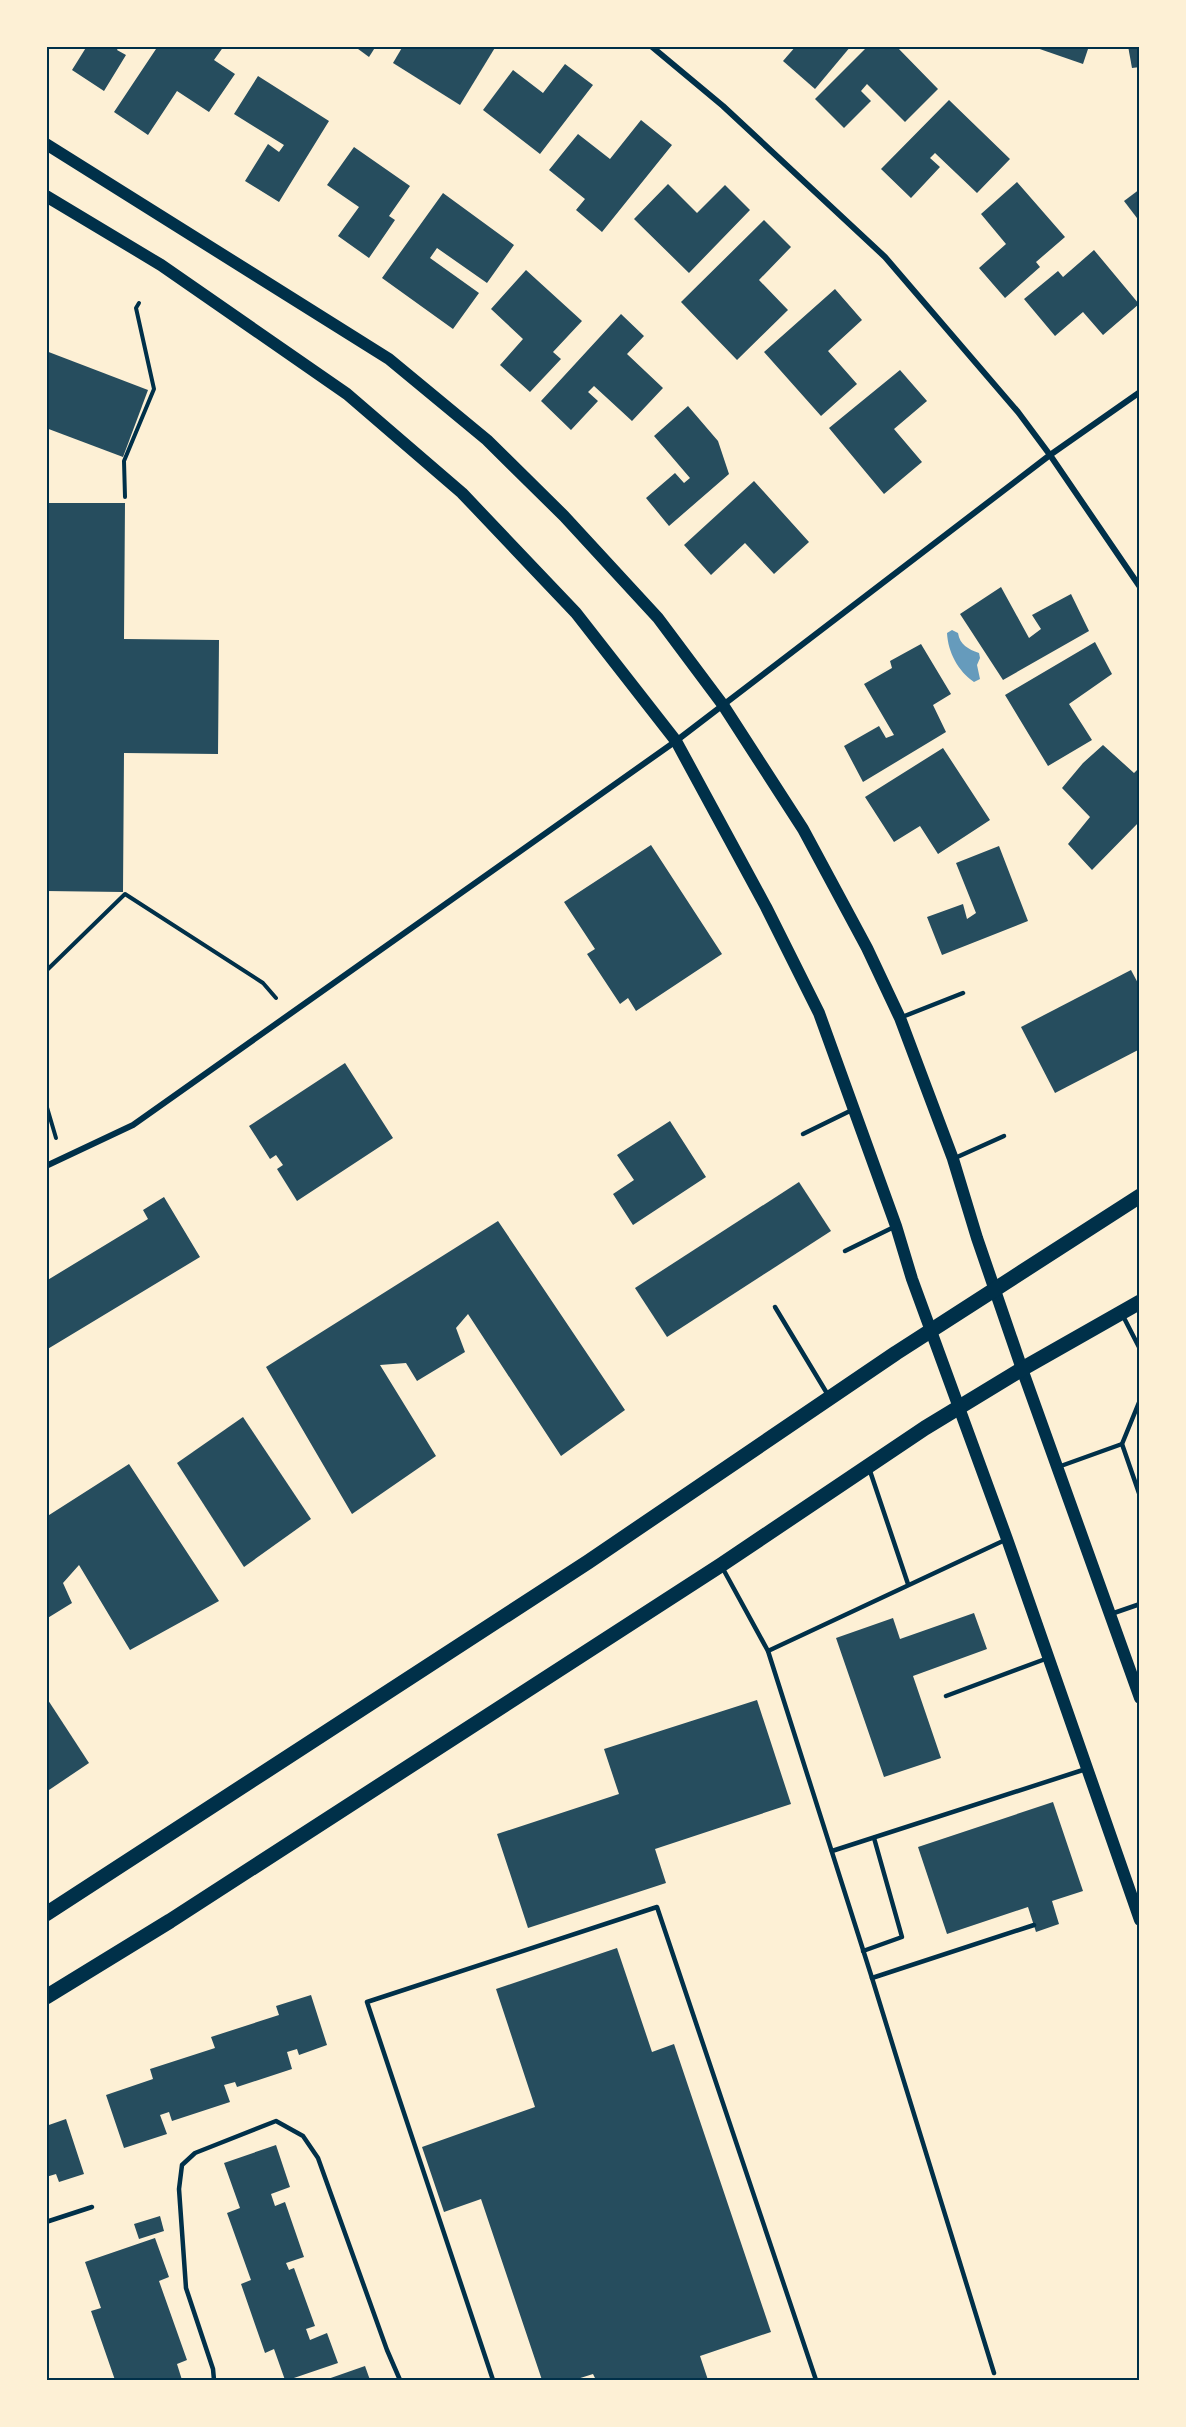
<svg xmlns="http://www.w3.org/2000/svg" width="1186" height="2427" font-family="Arial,sans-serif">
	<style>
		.water { fill: #669bbc }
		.building { fill: #264d5e }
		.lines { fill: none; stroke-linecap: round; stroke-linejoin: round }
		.path { stroke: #003049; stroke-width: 4 }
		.service { stroke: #003049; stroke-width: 4.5 }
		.minor { stroke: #003049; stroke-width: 6 }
		.secondary { stroke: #003049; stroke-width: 12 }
		.primary { stroke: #003049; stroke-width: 15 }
		.neatline { fill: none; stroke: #003049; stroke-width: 2 }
	</style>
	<rect width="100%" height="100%" fill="#fdf0d5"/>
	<!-- water -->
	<path class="water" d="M 952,630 L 958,633 C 960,645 968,649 979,653 L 980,658 L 977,665 L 980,679 L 974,682 C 958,671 948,652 947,633 Z"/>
	<!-- building -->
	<g class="building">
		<path d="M 87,46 L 119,46 L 117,50 L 126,55 L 104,91 L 72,70 Z"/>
		<path d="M 158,46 L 224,46 L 214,60 L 235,74 L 209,112 L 177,91 L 148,135 L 114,112 Z"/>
		<path d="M 354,46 L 376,46 L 369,57 Z"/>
		<path d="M 403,46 L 496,46 L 460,105 L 393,63 Z"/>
		<path d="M 796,46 L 851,46 L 815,89 L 783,61 Z"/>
		<path d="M 868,46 L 896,46 L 938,89 L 905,122 L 867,84 L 861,91 L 871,101 L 844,128 L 815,99 Z"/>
		<path d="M 1031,46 L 1089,46 L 1083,64 Z"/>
		<path d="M 1128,46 L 1140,46 L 1140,67 L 1132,68 Z"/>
		<path d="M 565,64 L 593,85 L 540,154 L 483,110 L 513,70 L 543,93 Z"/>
		<path d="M 258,76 L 329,121 L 279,202 L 245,181 L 268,144 L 279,152 L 284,145 L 234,114 Z"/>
		<path d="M 949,100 L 1010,159 L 977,193 L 935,153 L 930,158 L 940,167 L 911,198 L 881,169 Z"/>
		<path d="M 641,120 L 672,145 L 602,232 L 576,210 L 585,199 L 549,170 L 578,134 L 610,159 Z"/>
		<path d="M 354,147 L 410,186 L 389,216 L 395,220 L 369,258 L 338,236 L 359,207 L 327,185 Z"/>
		<path d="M 1017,182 L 1065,237 L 1036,262 L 1040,267 L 1005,298 L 979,268 L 1006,244 L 981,214 Z"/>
		<path d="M 668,184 L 697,213 L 725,185 L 750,210 L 689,273 L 634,219 Z"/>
		<path d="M 1140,189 L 1140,222 L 1124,201 Z"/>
		<path d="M 443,193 L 514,245 L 487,283 L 437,248 L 430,258 L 479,293 L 453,329 L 382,278 Z"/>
		<path d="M 764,220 L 791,247 L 759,280 L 788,310 L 737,360 L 681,302 Z"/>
		<path d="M 1094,250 L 1139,304 L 1103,335 L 1083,312 L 1055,336 L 1024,299 L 1058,271 L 1063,277 Z"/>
		<path d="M 526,270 L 582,321 L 553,352 L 561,359 L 530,392 L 500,365 L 523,339 L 491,309 Z"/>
		<path d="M 835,289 L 862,320 L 828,351 L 857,384 L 821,416 L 764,352 Z"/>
		<path d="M 621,314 L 644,336 L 627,354 L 663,388 L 632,421 L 594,386 L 588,392 L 598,401 L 571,430 L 541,401 Z"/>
		<path d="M 46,351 L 148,390 L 123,457 L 46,428 Z"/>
		<path d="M 900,370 L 927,401 L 894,429 L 922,462 L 884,494 L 829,428 Z"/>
		<path d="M 688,406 L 718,441 L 729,474 L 669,526 L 646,498 L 675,473 L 684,483 L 690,478 L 654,436 Z"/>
		<path d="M 754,481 L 809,542 L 774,574 L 745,543 L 711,575 L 684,545 Z"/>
		<path d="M 46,503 L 125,503 L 124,639 L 219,640 L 218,754 L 124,753 L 123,892 L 46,891 Z"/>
		<path d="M 1001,587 L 1029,638 L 1041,629 L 1032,615 L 1071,594 L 1089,631 L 1003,680 L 960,614 Z"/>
		<path d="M 1095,642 L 1112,674 L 1069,704 L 1092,740 L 1048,766 L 1005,695 Z"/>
		<path d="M 921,644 L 951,694 L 933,705 L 946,732 L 863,782 L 844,746 L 879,726 L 886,738 L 894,735 L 864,684 L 892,668 L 890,661 Z"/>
		<path d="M 1103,745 L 1134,773 L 1140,767 L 1140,821 L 1092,870 L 1068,844 L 1090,817 L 1062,788 L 1083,763 Z"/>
		<path d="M 943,748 L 990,820 L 938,854 L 920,826 L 894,842 L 865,797 Z"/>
		<path d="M 651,845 L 722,954 L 636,1011 L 628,998 L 620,1004 L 587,954 L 595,949 L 564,902 Z"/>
		<path d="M 999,846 L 1028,921 L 942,955 L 927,917 L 963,904 L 967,919 L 976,913 L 956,863 Z"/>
		<path d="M 1131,970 L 1140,987 L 1140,1049 L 1055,1093 L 1021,1027 Z"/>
		<path d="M 345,1063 L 393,1138 L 297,1201 L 277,1169 L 283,1165 L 276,1155 L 270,1159 L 249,1126 Z"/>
		<path d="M 670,1121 L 706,1177 L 633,1225 L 613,1194 L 634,1180 L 617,1155 Z"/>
		<path d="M 799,1182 L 831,1231 L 667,1337 L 635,1288 Z"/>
		<path d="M 164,1197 L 200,1257 L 46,1350 L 46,1281 L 148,1219 L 143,1210 Z"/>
		<path d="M 498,1221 L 625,1410 L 561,1456 L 468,1314 L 456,1328 L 465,1352 L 417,1381 L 406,1363 L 380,1365 L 436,1456 L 352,1514 L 266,1367 Z"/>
		<path d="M 243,1417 L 311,1519 L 244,1567 L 177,1463 Z"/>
		<path d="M 129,1464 L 219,1601 L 130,1650 L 79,1565 L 63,1583 L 72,1603 L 46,1619 L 46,1517 Z"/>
		<path d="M 974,1613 L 987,1649 L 913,1676 L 941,1758 L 884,1777 L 836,1638 L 893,1618 L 900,1639 Z"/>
		<path d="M 46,1697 L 89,1763 L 46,1792 Z"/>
		<path d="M 757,1700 L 791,1804 L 655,1849 L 666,1883 L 528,1928 L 497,1834 L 619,1794 L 604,1749 Z"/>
		<path d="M 1053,1802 L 1083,1891 L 1052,1901 L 1059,1924 L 1036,1932 L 1028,1907 L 947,1934 L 918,1847 Z"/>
		<path d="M 617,1948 L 652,2052 L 674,2044 L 771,2332 L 700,2356 L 708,2380 L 596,2380 L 593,2374 L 574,2380 L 542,2380 L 481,2199 L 444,2212 L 422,2147 L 535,2107 L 496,1989 Z"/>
		<path d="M 311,1995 L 327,2045 L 299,2055 L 297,2049 L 287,2052 L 292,2069 L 237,2087 L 235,2082 L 224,2085 L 230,2102 L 172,2121 L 169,2112 L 160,2115 L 167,2134 L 124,2148 L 106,2095 L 153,2079 L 150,2069 L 215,2048 L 211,2037 L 279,2015 L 276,2006 Z"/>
		<path d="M 66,2119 L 84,2174 L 59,2182 L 56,2174 L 46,2177 L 46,2126 Z"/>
		<path d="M 276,2145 L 290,2187 L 271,2194 L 275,2206 L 285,2202 L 304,2257 L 286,2263 L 289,2270 L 294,2268 L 315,2326 L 306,2329 L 310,2340 L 327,2333 L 338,2363 L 288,2380 L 285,2380 L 274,2349 L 265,2353 L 241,2284 L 251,2280 L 227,2213 L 240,2208 L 224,2163 Z"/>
		<path d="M 160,2216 L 164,2231 L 139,2239 L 134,2224 Z"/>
		<path d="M 155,2238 L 169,2277 L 159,2281 L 187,2360 L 177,2364 L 182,2380 L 115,2380 L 91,2311 L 101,2308 L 85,2262 Z"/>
		<path d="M 365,2366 L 370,2380 L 325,2380 Z"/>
	</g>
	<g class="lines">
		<!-- path -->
		<g class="path">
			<path d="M 125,497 L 124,461 L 154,389 L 136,308 L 139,303"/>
			<path d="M 46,971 L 125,894 L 263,983 L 276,998"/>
			<path d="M 46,1104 L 56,1138"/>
		</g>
		<!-- service -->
		<g class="service">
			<path d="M 902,1017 L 963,993"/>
			<path d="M 803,1134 L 852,1110"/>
			<path d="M 955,1158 L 1004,1136"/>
			<path d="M 845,1251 L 896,1226"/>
			<path d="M 775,1307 L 828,1395"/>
			<path d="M 1123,1316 L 1140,1349"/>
			<path d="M 1140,1400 L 1122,1444 L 1140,1496"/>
			<path d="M 1058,1467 L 1122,1444"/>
			<path d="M 869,1468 L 908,1584"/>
			<path d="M 722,1567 L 768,1651 L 872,1978 L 994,2373"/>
			<path d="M 1111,1614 L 1140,1604"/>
			<path d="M 768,1651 L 1005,1540"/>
			<path d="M 946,1696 L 1048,1658"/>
			<path d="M 832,1851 L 1086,1769"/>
			<path d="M 863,1951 L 902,1937 L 874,1838"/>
			<path d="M 872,1978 L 1034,1925"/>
			<path d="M 46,2222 L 92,2207"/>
			<path d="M 214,2380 L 213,2369 L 186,2288 L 179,2189 L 182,2165 L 195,2153 L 276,2121 L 303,2136 L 318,2158 L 387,2350 L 400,2380"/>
			<path d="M 493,2380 L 367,2002 L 657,1907 L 816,2380"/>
		</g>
		<!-- minor -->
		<g class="minor">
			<path d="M 651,46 L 723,106 L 885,257 L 1018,412 L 1050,455 L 1140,587"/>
			<path d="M 46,1166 L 133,1125 L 676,741 L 1050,455 L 1140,392"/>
		</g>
		<!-- secondary -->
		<g class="secondary">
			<path d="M 46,144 L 389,359 L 487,440 L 564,516 L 658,618 L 723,705 L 803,829 L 867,948 L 900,1018 L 953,1159 L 977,1238 L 1022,1369 L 1140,1698"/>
			<path d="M 46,196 L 161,265 L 347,394 L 462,493 L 576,613 L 676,741 L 766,907 L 819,1013 L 896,1226 L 912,1279 L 1007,1539 L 1140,1920"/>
		</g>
		<!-- primary -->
		<g class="primary">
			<path d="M 46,1914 L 588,1562 L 896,1353 L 1140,1196"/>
			<path d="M 46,1997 L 170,1921 L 721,1565 L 925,1428 L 1022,1369 L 1140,1302"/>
		</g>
	</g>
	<!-- border -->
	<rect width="1186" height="2427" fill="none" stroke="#fdf0d5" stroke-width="96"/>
	<rect x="48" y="48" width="1090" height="2331" class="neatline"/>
</svg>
